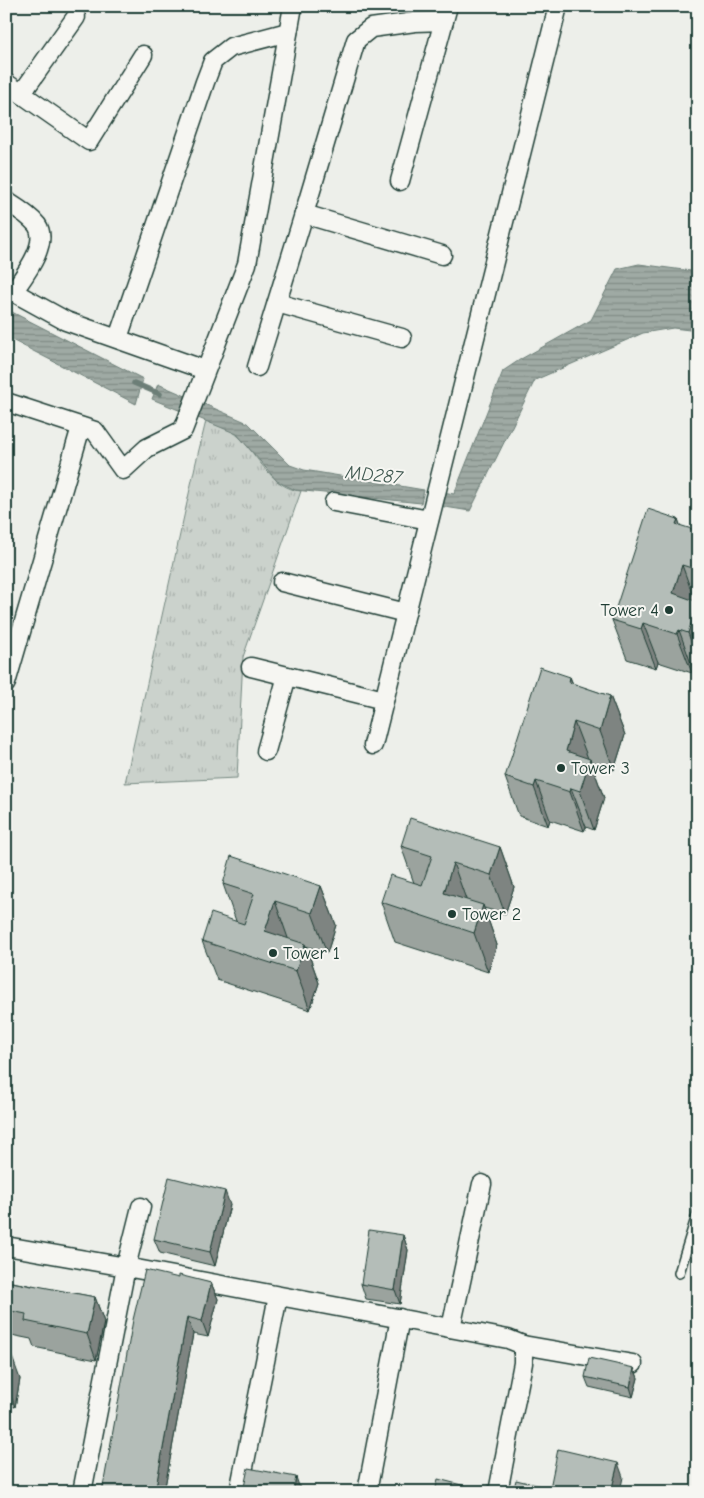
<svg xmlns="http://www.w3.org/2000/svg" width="704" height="1498" font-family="'Comic Neue',sans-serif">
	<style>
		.grass { fill: url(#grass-tufts); stroke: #758880 }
		.water { fill: url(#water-rules); stroke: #6c7e77 }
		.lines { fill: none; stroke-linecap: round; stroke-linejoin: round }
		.stream { stroke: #6c7e77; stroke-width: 5.5 }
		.lane-casing { stroke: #1f3d34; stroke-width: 12 }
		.street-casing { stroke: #1f3d34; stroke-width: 21 }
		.lane { stroke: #f6f6f2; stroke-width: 9 }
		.street { stroke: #f6f6f2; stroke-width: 18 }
		.wall { fill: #9ba39e; stroke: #1f3d34 }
		.shaded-wall { fill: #7e8481; stroke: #1f3d34 }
		.building { fill: #b4bdb8; stroke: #1f3d34 }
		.poi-dot { fill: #1f3d34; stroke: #f6f6f2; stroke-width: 2 }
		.labels { text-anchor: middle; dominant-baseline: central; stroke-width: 4; stroke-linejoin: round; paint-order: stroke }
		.poi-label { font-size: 18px; fill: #1f3d34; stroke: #f6f6f2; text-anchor: start }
		.water-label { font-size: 19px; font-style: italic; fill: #3f5850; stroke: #f6f6f2 }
	</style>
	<defs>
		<pattern id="grass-tufts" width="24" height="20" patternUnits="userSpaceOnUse" patternTransform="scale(1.25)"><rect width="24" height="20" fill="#cbd2cc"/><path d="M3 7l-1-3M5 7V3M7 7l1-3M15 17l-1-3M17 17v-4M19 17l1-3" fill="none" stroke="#aeb5b0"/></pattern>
		<pattern id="water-rules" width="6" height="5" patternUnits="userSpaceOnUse" patternTransform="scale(1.25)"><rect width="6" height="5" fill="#9faaa4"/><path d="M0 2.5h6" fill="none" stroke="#818c86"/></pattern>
	</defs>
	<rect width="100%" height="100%" fill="#edefea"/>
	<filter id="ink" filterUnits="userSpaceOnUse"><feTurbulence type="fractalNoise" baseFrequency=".02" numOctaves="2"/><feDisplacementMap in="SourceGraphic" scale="10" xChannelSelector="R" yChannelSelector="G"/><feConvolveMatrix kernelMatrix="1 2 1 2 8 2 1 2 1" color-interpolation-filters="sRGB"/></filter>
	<g filter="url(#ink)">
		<!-- grass -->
		<path class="grass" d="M 206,421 C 216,425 231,429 238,436 C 257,454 272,489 301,491 L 243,657 L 237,778 L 125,783 L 196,462 Z"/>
		<!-- water -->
		<g class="water">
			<path d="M 639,264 L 698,272 L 698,331 L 673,328 L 643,333 L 535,380 L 470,511 L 439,506 L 443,492 L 454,494 L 503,371 L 521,359 L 591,320 L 617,269 Z"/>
			<path d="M 6,309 L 143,379 L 136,404 L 6,337 Z"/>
			<path d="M 158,384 L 248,423 L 290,465 L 304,470 L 424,490 L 421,503 L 295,490 L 277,481 L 237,434 L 152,399 Z"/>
		</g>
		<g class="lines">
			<!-- stream -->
			<path class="stream" d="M 134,383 L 160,394"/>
			<!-- lane casing -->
			<g class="lane-casing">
				<path id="lane" d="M 679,1273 L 698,1212"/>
			</g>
			<!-- street casing -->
			<g class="street-casing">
				<g id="street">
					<path d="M 6,83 L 89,141 L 143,55"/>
					<path d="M 22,93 L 76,17"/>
					<path d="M 400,181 L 448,6"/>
					<path d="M 6,201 C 17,208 29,215 37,225 C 50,244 23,277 13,292"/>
					<path d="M 442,255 L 304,214 L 356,40 L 371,28 L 415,22 L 444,21"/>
					<path d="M 6,288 L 66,321 L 205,370"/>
					<path d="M 277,303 L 402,338"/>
					<path d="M 118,338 L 205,82 L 213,61 L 231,47 L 288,32"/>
					<path d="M 257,367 L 304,214"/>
					<path d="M 6,402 L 95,431 L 123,470 L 147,448 L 183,430 L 247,264 L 293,6"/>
					<path d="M 334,502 L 429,520"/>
					<path d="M 282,582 L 406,613"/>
					<path d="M 251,667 L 384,700"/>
					<path d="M 6,683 L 81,427"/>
					<path d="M 373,745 L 558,6"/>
					<path d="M 266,751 L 287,676"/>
					<path d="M 6,1246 L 126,1267 L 141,1207"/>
					<path d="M 451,1328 L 482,1184"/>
					<path d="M 523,1345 L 633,1364"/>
					<path d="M 82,1492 L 126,1267 L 508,1339 L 523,1345 L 523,1363 L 498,1492"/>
					<path d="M 239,1492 L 278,1296"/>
					<path d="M 367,1492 L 400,1318"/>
				</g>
			</g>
			<!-- lane -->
			<use href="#lane" class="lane"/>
			<!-- street -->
			<use href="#street" class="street"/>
		</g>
		<!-- wall -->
		<g class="wall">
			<path d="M 678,519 L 680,526 L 698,531 L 698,671 L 693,669 L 692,673 L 658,662 L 656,668 L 627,659 L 612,620 Z"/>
			<path d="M 570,677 L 573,684 L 610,696 L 625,735 L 614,770 L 591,762 L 604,798 L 594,830 L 586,827 L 584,831 L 550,820 L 548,826 L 519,816 L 505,777 Z"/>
			<path d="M 401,846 L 500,847 L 514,887 L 505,914 L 484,908 L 497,945 L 488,972 L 395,942 L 381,902 L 414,883 Z"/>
			<path d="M 223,884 L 321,886 L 336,925 L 327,953 L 306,946 L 319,983 L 310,1010 L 217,980 L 202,941 L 236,921 Z"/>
			<path d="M 230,1205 L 215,1266 L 160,1253 L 154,1239 Z"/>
			<path d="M 403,1235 L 408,1250 L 400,1304 L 366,1299 L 361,1284 Z"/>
			<path d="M 698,1261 L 698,1280 L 695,1271 Z"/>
			<path d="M 179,1278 L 211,1283 L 218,1299 L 208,1337 L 193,1334 L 164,1492 Z"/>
			<path d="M 6,1281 L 95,1297 L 104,1322 L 96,1360 L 34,1347 L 31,1339 L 6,1334 Z"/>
			<path d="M 6,1353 L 20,1379 L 15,1407 L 6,1405 Z"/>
			<path d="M 634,1368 L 638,1378 L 633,1397 L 589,1387 L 585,1377 Z"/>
		</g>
		<!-- shaded-wall -->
		<g class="shaded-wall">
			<path d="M 678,519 L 692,558 L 676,524 Z"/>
			<path d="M 682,565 L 696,604 L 673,593 Z"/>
			<path d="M 698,602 L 698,661 L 688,633 Z"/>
			<path d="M 643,623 L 658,662 L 656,668 L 641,629 Z"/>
			<path d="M 679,630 L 693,669 L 692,673 L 677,634 Z"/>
			<path d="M 570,677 L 585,716 L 569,682 Z"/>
			<path d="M 610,696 L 625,735 L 614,770 L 600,731 Z"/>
			<path d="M 574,722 L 589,761 L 566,751 Z"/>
			<path d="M 590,759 L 604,798 L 594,830 L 580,791 Z"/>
			<path d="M 536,781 L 550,820 L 548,826 L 534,787 Z"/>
			<path d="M 571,788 L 586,827 L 584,831 L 570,792 Z"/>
			<path d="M 500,847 L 514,887 L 505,914 L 491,875 Z"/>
			<path d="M 453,863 L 467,902 L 444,893 Z"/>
			<path d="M 321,886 L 336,925 L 327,953 L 312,913 Z"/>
			<path d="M 275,901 L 289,941 L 265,931 Z"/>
			<path d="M 483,905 L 497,945 L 488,972 L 474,933 Z"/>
			<path d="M 305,944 L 319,983 L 310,1010 L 296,971 Z"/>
			<path d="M 225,1191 L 230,1205 L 215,1266 L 210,1252 Z"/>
			<path d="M 403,1235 L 408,1250 L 400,1304 L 395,1290 Z"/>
			<path d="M 211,1283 L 218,1299 L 208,1337 L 202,1321 Z"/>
			<path d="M 95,1297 L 104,1322 L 96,1360 L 87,1334 Z"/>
			<path d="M 187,1317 L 193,1334 L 164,1492 L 155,1492 Z"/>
			<path d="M 11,1354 L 20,1379 L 15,1407 L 6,1382 Z"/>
			<path d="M 634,1368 L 638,1378 L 633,1397 L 630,1387 Z"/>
			<path d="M 618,1463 L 623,1477 L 620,1492 L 611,1492 Z"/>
			<path d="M 296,1477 L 301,1492 L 293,1492 Z"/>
		</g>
		<!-- building -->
		<g class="building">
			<path d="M 648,509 L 678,519 L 676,524 L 698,531 L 698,570 L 682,565 L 673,593 L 698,602 L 688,633 L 679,630 L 677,634 L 643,623 L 641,629 L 612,620 Z"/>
			<path d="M 540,667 L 570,677 L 569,682 L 610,696 L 600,731 L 574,722 L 566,751 L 590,759 L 580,791 L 571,788 L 570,792 L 536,781 L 534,787 L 505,777 Z"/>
			<path d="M 410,818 L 500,847 L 491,875 L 453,863 L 444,893 L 483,905 L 474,933 L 381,902 L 390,875 L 422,885 L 432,856 L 401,846 Z"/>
			<path d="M 231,856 L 321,886 L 312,913 L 275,901 L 265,931 L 305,944 L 296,971 L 202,941 L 211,913 L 244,924 L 254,894 L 223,884 Z"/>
			<path d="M 169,1177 L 225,1191 L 210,1252 L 154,1239 Z"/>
			<path d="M 369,1230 L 403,1235 L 395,1290 L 361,1284 Z"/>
			<path d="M 698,1261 L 698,1272 L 695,1271 Z"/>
			<path d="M 145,1270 L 179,1278 L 179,1275 L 211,1283 L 202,1321 L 187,1317 L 155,1492 L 102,1492 L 133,1320 Z"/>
			<path d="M 6,1281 L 32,1286 L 32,1285 L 95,1297 L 87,1334 L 25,1321 L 26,1314 L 6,1310 Z"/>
			<path d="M 6,1353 L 11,1354 L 6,1380 Z"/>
			<path d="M 589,1358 L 634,1368 L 630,1387 L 585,1377 Z"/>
			<path d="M 558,1449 L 618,1463 L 611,1492 L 513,1492 L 516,1480 L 550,1488 Z"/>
			<path d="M 248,1468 L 296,1477 L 293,1492 L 243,1492 Z"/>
			<path d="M 438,1479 L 485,1491 L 485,1492 L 435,1492 Z"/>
		</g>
	</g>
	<!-- markers -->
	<g class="poi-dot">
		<circle cx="669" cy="610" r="5"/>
		<circle cx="561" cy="768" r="5"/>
		<circle cx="452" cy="914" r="5"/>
		<circle cx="273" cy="953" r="5"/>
	</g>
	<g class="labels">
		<!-- poi labels -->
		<g class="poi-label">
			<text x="659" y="610" text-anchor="end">Tower 4</text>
			<text x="571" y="768">Tower 3</text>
			<text x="462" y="914">Tower 2</text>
			<text x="283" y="953">Tower 1</text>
		</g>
		<!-- water labels -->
		<g class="water-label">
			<text transform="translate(374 475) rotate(6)">MD287</text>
		</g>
	</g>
	<!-- margin -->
	<rect width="704" height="1498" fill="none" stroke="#f6f6f2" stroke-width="25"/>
	<rect x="12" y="12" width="679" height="1473" fill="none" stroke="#1f3d34" stroke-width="2" filter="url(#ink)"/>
</svg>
